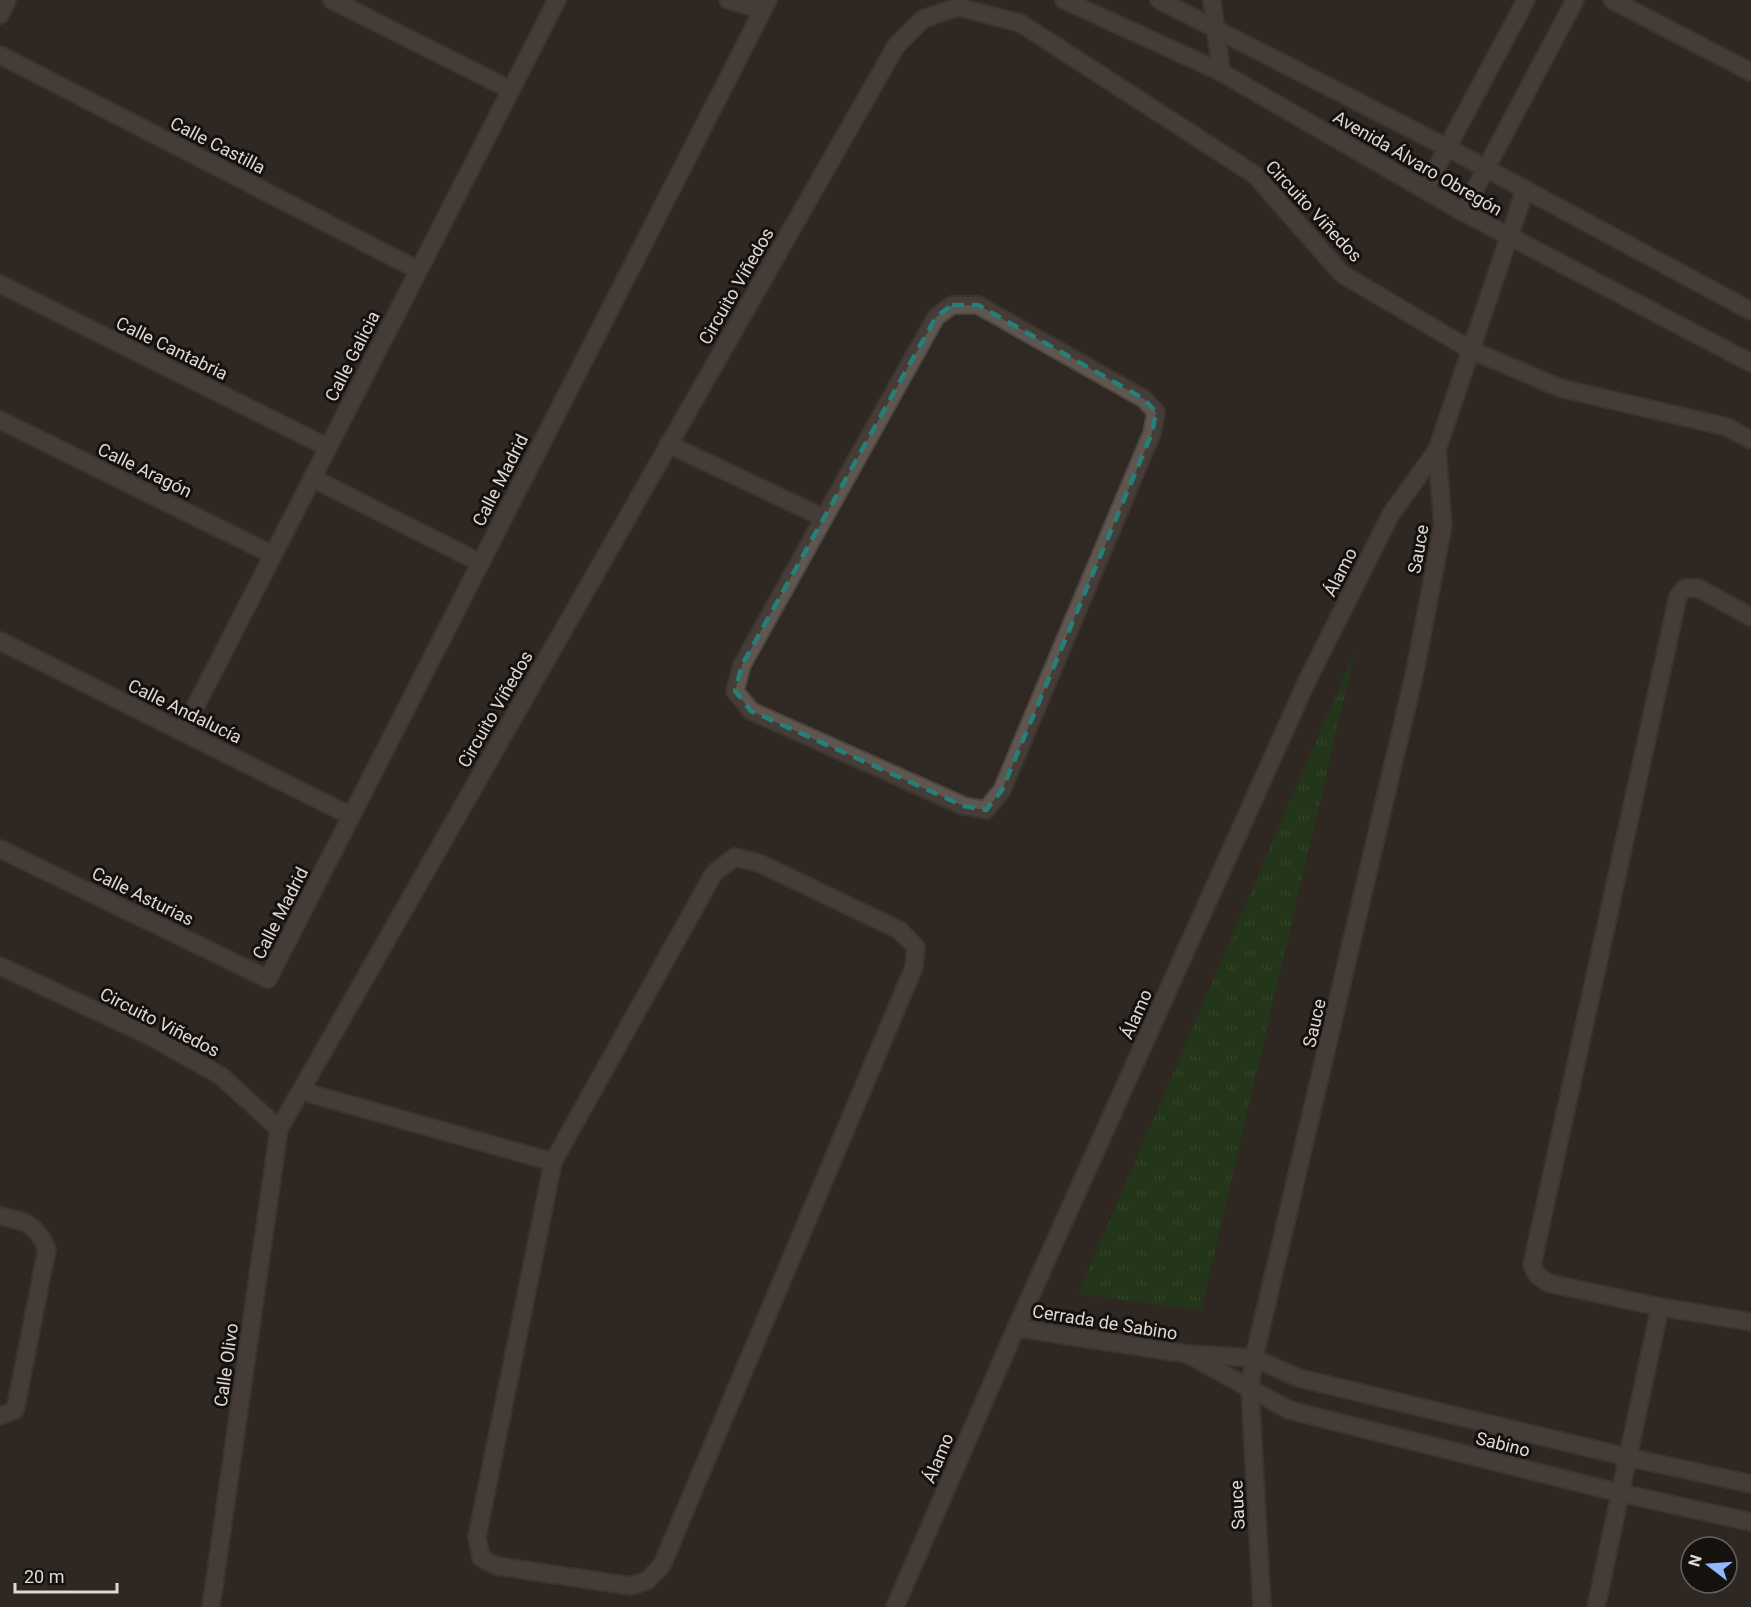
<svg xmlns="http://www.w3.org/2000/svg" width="1751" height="1607" font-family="Roboto,sans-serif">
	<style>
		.grass { fill: url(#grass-tufts) }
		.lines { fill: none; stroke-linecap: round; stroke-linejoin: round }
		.minor-casing { stroke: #4b4440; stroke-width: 20 }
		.tertiary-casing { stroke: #4b4440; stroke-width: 20 }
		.minor { stroke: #5f5650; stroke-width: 16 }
		.tertiary { stroke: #5f5650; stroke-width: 16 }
		.marked { fill: none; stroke: #248078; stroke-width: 4.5; stroke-dasharray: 12 8; stroke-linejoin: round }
		.labels { text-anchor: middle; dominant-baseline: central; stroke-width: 6; stroke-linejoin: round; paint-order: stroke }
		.street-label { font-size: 18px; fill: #ded9d5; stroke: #15110f }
	</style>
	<defs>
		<pattern id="grass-tufts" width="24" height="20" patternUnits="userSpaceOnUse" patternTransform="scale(1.5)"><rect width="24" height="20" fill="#17470e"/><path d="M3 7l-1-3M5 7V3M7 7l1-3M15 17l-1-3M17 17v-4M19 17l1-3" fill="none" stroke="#386130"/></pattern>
	</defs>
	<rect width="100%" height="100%" fill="#302822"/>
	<!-- grass -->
	<path class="grass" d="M 1355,651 L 1201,1310 L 1078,1294 Z"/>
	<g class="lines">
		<!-- minor casing -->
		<g class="minor-casing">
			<g id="minor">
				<path d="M 332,0 L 511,90"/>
				<path d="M 728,0 L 762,10"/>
				<path d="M 1212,0 L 1221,72"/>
				<path d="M 1612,0 L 1751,72"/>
				<path d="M 0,15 L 7,0"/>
				<path d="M 0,55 L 418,270"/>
				<path d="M 1425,189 L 1526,0"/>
				<path d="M 1463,212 L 1575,0"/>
				<path d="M 0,284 L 327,447"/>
				<path d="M 952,305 L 978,305 L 1144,399 L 1156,412 L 1152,433 L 1002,790 L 986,810 L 964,806 L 751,711 L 735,691 L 742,665 L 936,317 Z"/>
				<path d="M 0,420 L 273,555"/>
				<path d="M 668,444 L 822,517"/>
				<path d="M 312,478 L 479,562"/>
				<path d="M 1751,617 L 1698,588 L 1685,588 L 1678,596 L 1532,1265 L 1537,1275 L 1548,1283 L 1660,1307 L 1751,1322"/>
				<path d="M 0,641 L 351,816"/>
				<path d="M 183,731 L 557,0"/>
				<path d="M 0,849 L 268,979 L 768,0"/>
				<path d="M 735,857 L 759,863 L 899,930 L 916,947 L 914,967 L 662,1565 L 648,1580 L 631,1586 L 497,1566 L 481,1558 L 477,1537 L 553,1162 L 714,873 Z"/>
				<path d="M 0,966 L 150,1036 L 221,1076 L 279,1129"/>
				<path d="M 301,1091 L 553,1162"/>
				<path d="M 0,1216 C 27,1222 35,1223 47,1249 L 15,1410 L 0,1416"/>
				<path d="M 1016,1328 L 1188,1354 L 1254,1358 L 1299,1378 L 1627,1457 L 1751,1484"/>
				<path d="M 1191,1356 L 1289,1410 L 1620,1493 L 1751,1522"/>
				<path d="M 211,1607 L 279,1129 L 896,46 L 923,19 L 958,7 L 1020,23 L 1255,175 L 1342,274 L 1471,350 L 1560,388 L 1727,427 L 1751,440"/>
				<path d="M 895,1607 L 1016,1328 L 1307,681 L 1391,514 L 1437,450 L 1525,190"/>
				<path d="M 1262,1607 L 1250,1388 L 1254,1358 L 1415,671 L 1443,525 L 1437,450"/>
				<path d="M 1596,1607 L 1660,1307"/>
			</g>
		</g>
		<!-- tertiary casing -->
		<g class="tertiary-casing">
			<g id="tertiary">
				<path d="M 1064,0 L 1221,72 L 1463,212 L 1751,363"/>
				<path d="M 1159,0 L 1448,148 L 1751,311"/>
			</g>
		</g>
		<!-- minor -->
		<use href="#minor" class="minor"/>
		<!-- tertiary -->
		<use href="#tertiary" class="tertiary"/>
	</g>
	<!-- marked area -->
	<path d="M0 0H1751V1607H0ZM 952,305 L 978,305 L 1144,399 L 1156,412 L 1152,433 L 1002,790 L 986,810 L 964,806 L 751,711 L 735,691 L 742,665 L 936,317 Z" fill="#302822" fill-opacity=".55" fill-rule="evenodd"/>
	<path class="marked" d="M 952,305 L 978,305 L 1144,399 L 1156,412 L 1152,433 L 1002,790 L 986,810 L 964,806 L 751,711 L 735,691 L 742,665 L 936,317 Z"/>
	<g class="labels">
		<!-- street labels -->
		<g class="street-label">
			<text transform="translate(218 145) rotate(27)">Calle Castilla</text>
			<text transform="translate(1418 163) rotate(30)">Avenida Álvaro Obregón</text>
			<text transform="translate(1314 211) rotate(47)">Circuito Viñedos</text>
			<text transform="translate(736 286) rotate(-60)">Circuito Viñedos</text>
			<text transform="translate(172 348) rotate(26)">Calle Cantabria</text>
			<text transform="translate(352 356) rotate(-63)">Calle Galicia</text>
			<text transform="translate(145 470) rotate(26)">Calle Aragón</text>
			<text transform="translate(500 480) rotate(-63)">Calle Madrid</text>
			<text transform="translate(1418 549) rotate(-80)">Sauce</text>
			<text transform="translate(1340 572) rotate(-63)">Álamo</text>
			<text transform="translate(495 709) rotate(-60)">Circuito Viñedos</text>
			<text transform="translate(185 711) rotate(26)">Calle Andalucía</text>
			<text transform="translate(143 896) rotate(26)">Calle Asturias</text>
			<text transform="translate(280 913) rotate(-63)">Calle Madrid</text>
			<text transform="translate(1136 1014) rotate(-66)">Álamo</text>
			<text transform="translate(160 1022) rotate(27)">Circuito Viñedos</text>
			<text transform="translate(1314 1023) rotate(-77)">Sauce</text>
			<text transform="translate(1105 1322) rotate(9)">Cerrada de Sabino</text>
			<text transform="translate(226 1365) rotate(-82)">Calle Olivo</text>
			<text transform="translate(1503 1444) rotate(14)">Sabino</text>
			<text transform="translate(938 1458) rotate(-67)">Álamo</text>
			<text transform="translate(1237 1505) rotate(-93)">Sauce</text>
		</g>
	</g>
	<!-- north arrow -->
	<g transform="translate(1709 1565) rotate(287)"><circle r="28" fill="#15110f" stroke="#65615e" stroke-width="1.5"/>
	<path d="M0-4.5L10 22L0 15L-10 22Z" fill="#91b8fd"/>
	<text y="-9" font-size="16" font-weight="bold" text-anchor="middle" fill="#ded9d5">N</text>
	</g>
	<!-- scale -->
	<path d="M15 1583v9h102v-9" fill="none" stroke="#ded9d5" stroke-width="3"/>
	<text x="24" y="1583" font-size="18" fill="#ded9d5" stroke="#15110f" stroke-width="4.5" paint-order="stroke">20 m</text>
</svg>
